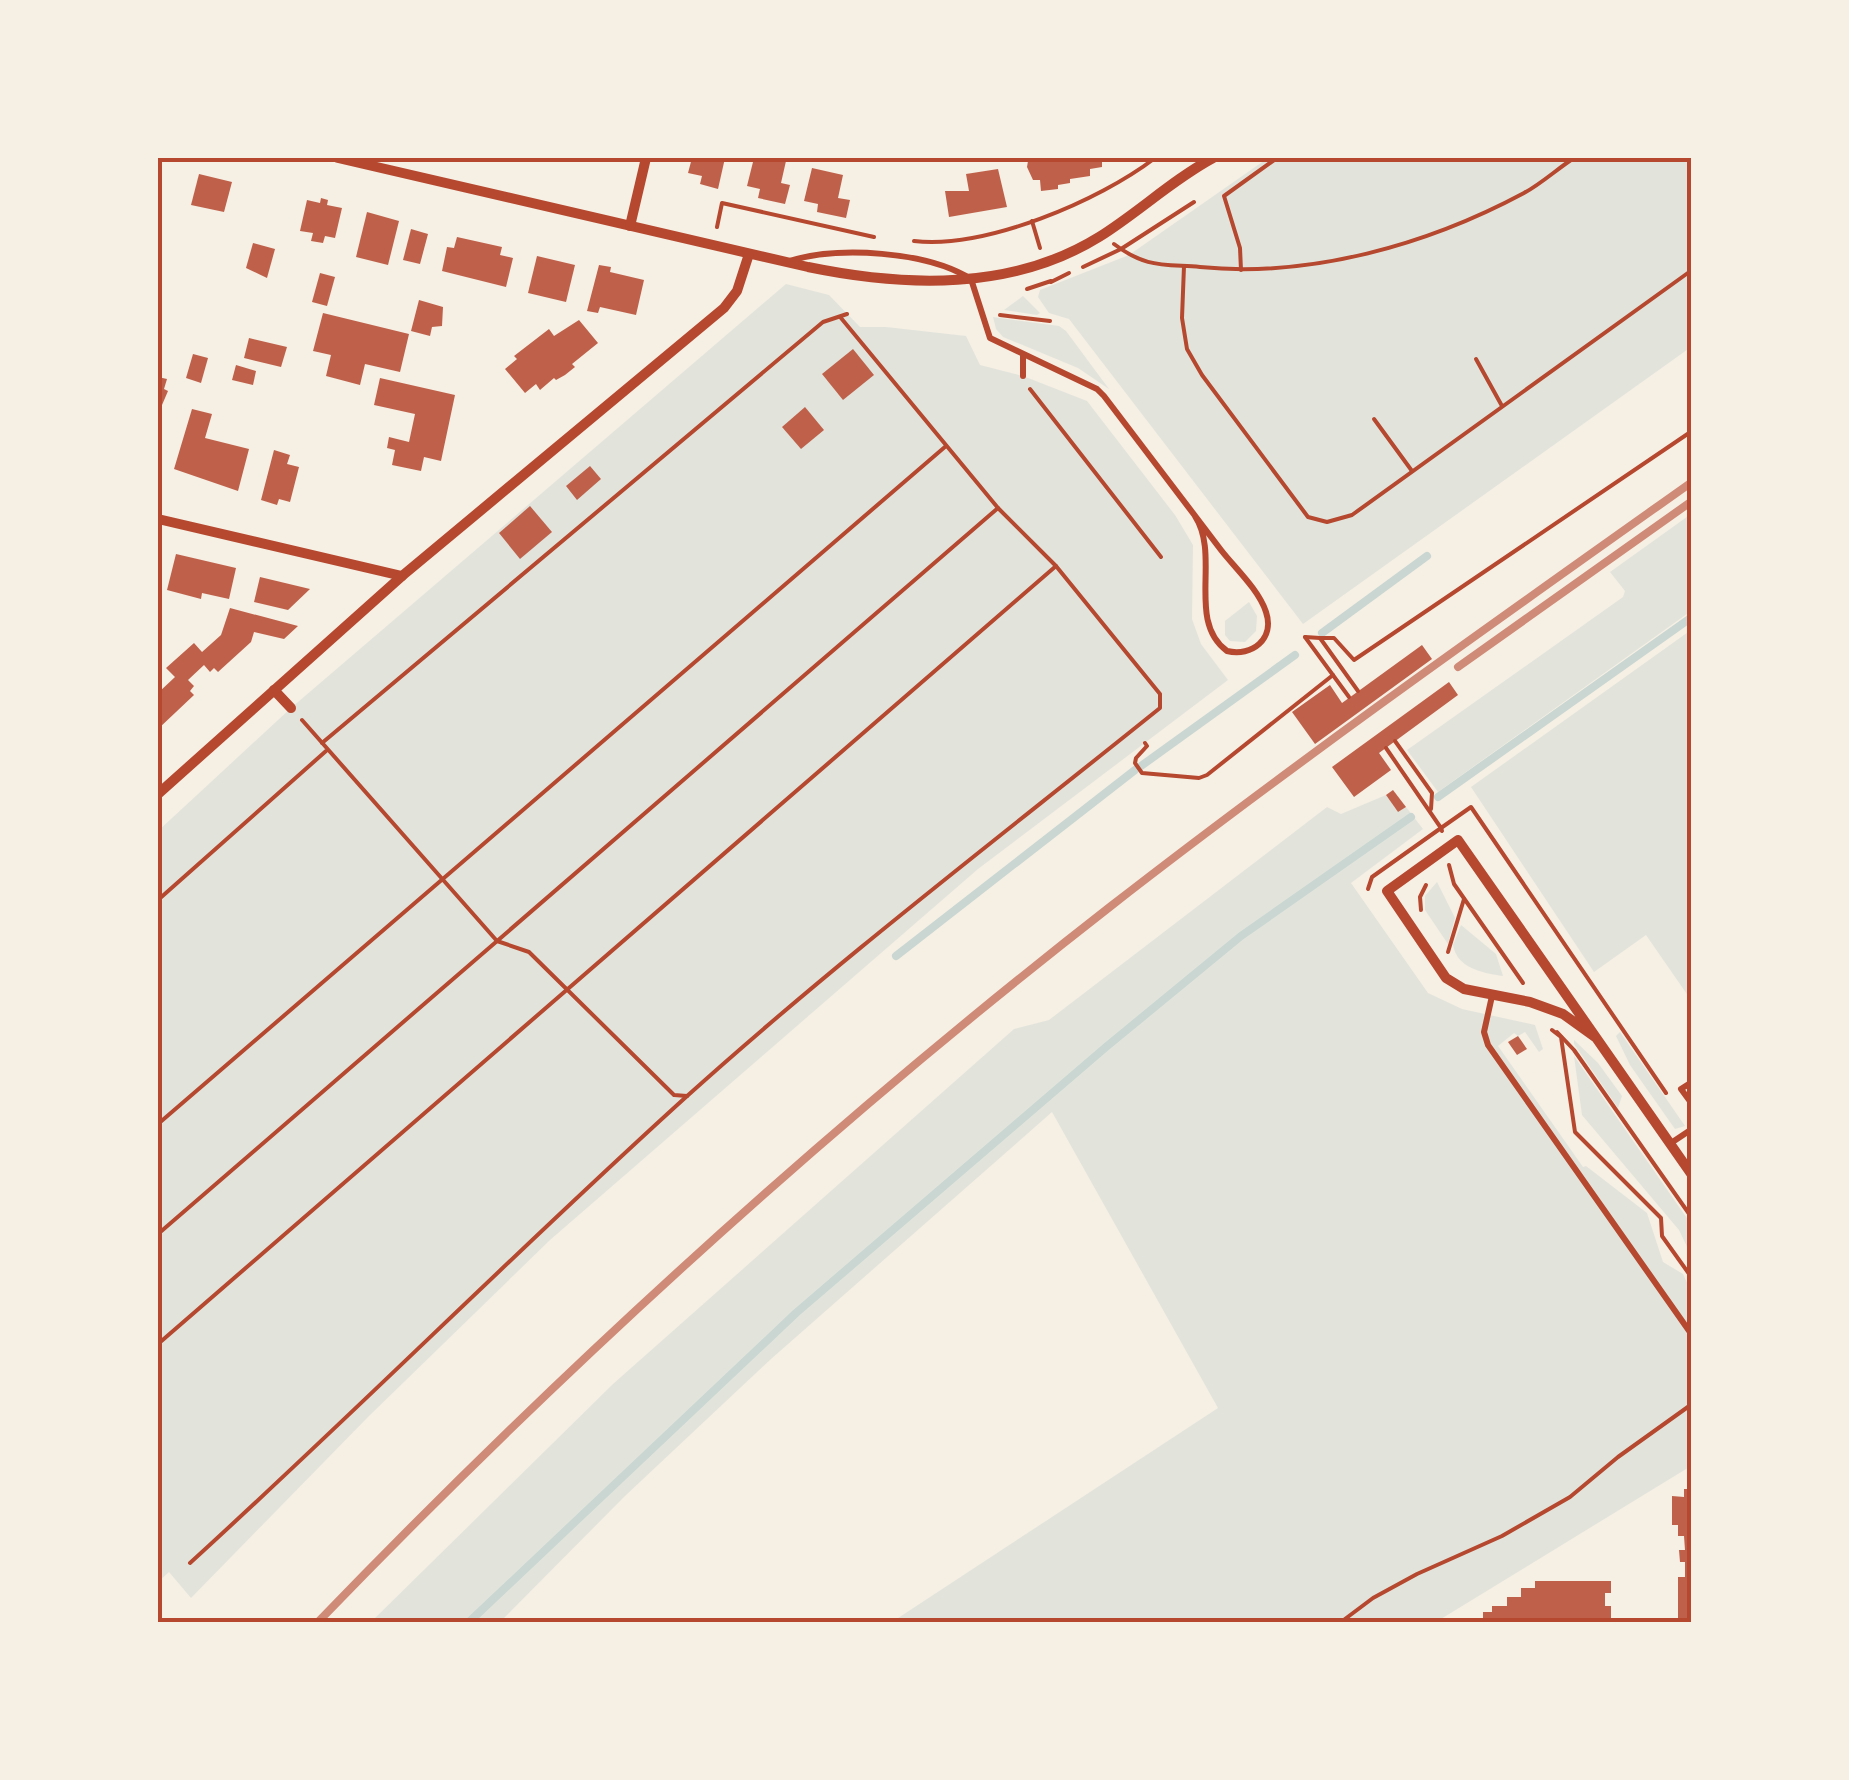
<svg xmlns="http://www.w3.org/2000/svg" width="1849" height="1780" font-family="'Golos Text',sans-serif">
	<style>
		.green { fill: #e2e4dc }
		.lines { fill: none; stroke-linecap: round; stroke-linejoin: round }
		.stream { stroke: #c9d6d2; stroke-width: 8 }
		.building { fill: #bf614a }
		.path { stroke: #b5482f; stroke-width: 4 }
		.service { stroke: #b5482f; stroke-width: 6 }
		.minor { stroke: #b5482f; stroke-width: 10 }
		.rail { stroke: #cf8b77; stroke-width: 8 }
		.neatline { fill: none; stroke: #b5482f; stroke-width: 4 }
	</style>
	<rect width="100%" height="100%" fill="#f6efe4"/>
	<!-- green -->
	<g class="green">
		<path d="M 1268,158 L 1691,158 L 1691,347 L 1303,624 L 1069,319 L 1049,313 L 1038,297 L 1040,290 L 1129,255 Z"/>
		<path d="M 786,284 L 829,295 L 860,327 L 886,327 L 966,336 L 980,365 L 1023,376 L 1087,401 L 1175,515 L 1193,545 L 1192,619 L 1201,644 L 1228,680 L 978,869 L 550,1240 L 368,1417 L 191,1598 L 169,1572 L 158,1582 L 158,831 L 291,708 Z"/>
		<path d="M 1023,296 L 1040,313 L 1037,315 L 1004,310 Z"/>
		<path d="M 993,317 L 1059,326 L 1066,331 L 1109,389 L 1078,368 L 1003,337 L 996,329 Z"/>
		<path d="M 1691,514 L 1691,611 L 1438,792 L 1407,750 L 1623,597 L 1625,591 L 1610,572 Z"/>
		<path d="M 1249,602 L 1257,616 L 1256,631 L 1245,642 L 1230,641 L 1225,635 L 1225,621 Z"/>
		<path d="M 1691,630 L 1691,1000 L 1646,935 L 1594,972 L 1471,787 Z"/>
		<path d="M 1386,795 L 1398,812 L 1406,807 L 1423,829 L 1351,883 L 1428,993 L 1462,1009 L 1535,1025 L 1543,1049 L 1539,1052 L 1525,1032 L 1518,1036 L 1514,1033 L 1498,1046 L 1583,1167 L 1586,1166 L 1647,1213 L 1663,1262 L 1683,1274 L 1691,1291 L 1691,1466 L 1436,1622 L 1293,1622 L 1291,1620 L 1286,1622 L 892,1622 L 1218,1408 L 1052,1112 L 771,1359 L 625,1496 L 500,1622 L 371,1622 L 613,1384 L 1014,1029 L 1049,1020 L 1327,807 L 1341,814 Z"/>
		<path d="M 1437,882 L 1455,918 L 1448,944 L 1425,910 L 1425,896 Z"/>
		<path d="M 1461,925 L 1496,954 L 1503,976 C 1482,973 1457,968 1453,945 Z"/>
		<path d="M 1620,1032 L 1685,1126 L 1675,1129 L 1630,1065 L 1616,1036 Z"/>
		<path d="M 1574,1040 L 1598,1063 L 1622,1096 L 1618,1108 L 1574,1044 Z"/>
		<path d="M 1574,1056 L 1691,1224 L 1691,1255 L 1679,1230 L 1582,1115 Z"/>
	</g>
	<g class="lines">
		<!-- stream -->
		<g class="stream">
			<path d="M 1322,633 L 1427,556"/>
			<path d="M 1141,766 L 1295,655"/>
			<path d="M 1438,797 L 1692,617"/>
			<path d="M 896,956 L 1135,770"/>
			<path d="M 469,1622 L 796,1313 L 1106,1047 L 1241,936 L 1411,817"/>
		</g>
	</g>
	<!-- building -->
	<g class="building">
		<path d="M 692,158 L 725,158 L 718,189 L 700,184 L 702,176 L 688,173 Z"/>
		<path d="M 754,158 L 786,161 L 781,183 L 790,185 L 785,204 L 758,198 L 760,189 L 747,186 Z"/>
		<path d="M 1034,158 L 1102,158 L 1102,167 L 1090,169 L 1090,176 L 1070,179 L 1070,183 L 1058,185 L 1058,189 L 1041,191 L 1040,180 L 1033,180 L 1027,167 L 1028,161 Z"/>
		<path d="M 812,168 L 843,175 L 838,198 L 850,200 L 846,218 L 817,212 L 818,204 L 804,201 Z"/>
		<path d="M 998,169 L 1007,207 L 949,217 L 945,191 L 969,191 L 966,174 Z"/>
		<path d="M 199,174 L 232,182 L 224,212 L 191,205 Z"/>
		<path d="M 321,198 L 328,200 L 327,205 L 342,208 L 335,238 L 325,236 L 323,243 L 311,241 L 313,233 L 300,231 L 307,200 L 320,203 Z"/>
		<path d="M 367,212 L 399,221 L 388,265 L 356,257 Z"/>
		<path d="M 411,229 L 428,234 L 420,264 L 403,260 Z"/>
		<path d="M 457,237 L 502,247 L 500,255 L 513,258 L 506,287 L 442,271 L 447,247 L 454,248 Z"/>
		<path d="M 253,243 L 275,249 L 267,278 L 246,268 Z"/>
		<path d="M 537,256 L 575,265 L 566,302 L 528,293 Z"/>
		<path d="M 599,265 L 611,267 L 610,272 L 644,280 L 636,315 L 600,307 L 598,313 L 587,311 Z"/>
		<path d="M 320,273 L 335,277 L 327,306 L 312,302 Z"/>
		<path d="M 419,300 L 443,307 L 442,326 L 432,327 L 430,336 L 411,331 Z"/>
		<path d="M 323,313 L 409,334 L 400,372 L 365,364 L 360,385 L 326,376 L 331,355 L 313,351 Z"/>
		<path d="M 579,320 L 598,343 L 572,364 L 575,367 L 565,375 L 556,380 L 554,378 L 540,390 L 536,384 L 525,393 L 505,369 L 517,359 L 514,356 L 549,329 L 554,336 Z"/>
		<path d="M 249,338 L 287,347 L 281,367 L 244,358 Z"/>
		<path d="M 853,349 L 874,375 L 843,400 L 822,374 Z"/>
		<path d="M 193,354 L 208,358 L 201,383 L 186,378 Z"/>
		<path d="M 236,365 L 256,371 L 253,385 L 232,380 Z"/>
		<path d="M 158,377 L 167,379 L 164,389 L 168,391 L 159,412 Z"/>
		<path d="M 380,378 L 455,395 L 441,461 L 424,457 L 421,471 L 392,465 L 395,450 L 387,448 L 389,437 L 409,442 L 415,414 L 374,405 Z"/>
		<path d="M 805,407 L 824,430 L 801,449 L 782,427 Z"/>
		<path d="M 192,409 L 212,414 L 205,438 L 249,449 L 238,491 L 174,469 Z"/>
		<path d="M 274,450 L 290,455 L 287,464 L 299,467 L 290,502 L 279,499 L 277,505 L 261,500 Z"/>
		<path d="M 590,466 L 601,479 L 577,500 L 566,486 Z"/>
		<path d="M 530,506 L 552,532 L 520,559 L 499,533 Z"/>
		<path d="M 176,554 L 236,568 L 229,599 L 202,593 L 201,599 L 167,590 Z"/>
		<path d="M 260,577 L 310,589 L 288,610 L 254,602 Z"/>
		<path d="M 230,608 L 298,626 L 284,639 L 254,632 L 251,642 L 218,672 L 214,668 L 210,672 L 204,665 L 188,680 L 194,686 L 190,691 L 194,695 L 158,729 L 158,693 L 175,677 L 166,668 L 194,643 L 202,652 L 221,635 Z"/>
		<path d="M 1422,645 L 1432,659 L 1315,744 L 1292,712 L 1330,685 L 1342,703 Z"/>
		<path d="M 1449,682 L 1458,695 L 1379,753 L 1391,770 L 1354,797 L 1332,767 Z"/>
		<path d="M 1393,790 L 1406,807 L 1398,812 L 1386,795 Z"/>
		<path d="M 1518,1036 L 1527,1049 L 1517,1055 L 1508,1042 Z"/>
		<path d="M 1684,1489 L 1692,1489 L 1692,1622 L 1678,1622 L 1678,1577 L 1685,1577 L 1685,1562 L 1680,1562 L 1679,1550 L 1685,1550 L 1684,1536 L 1678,1536 L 1678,1525 L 1672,1525 L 1672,1496 L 1684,1497 Z"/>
		<path d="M 1535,1581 L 1611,1581 L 1611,1593 L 1605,1593 L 1605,1606 L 1611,1606 L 1611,1622 L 1552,1622 L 1552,1618 L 1522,1618 L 1522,1622 L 1472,1622 L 1472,1619 L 1483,1619 L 1483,1612 L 1492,1612 L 1492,1606 L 1507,1606 L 1507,1597 L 1521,1597 L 1521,1588 L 1535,1588 Z"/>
	</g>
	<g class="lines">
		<!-- path -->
		<g class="path">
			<path d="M 1032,221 L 1040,248"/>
			<path d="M 717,227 L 722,203 L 874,237"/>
			<path d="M 914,241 C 986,249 1099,201 1155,158"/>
			<path d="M 1114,244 C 1146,268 1162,264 1200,267 C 1310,278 1427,245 1524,193 C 1541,184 1557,169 1574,158"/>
			<path d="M 1184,266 L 1182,318 L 1187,349 L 1202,375 L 1308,517 L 1327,522 L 1352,515 L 1692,270"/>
			<path d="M 1083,267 L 1121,249 L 1194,202"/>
			<path d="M 1241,270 L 1240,248 L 1224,196 L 1277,158"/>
			<path d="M 1051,282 L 1069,273"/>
			<path d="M 1027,289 L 1051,281"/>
			<path d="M 1000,315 L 1050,321"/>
			<path d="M 1476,359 L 1502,406"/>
			<path d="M 1030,389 L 1161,557"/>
			<path d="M 1374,419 L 1412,471"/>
			<path d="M 1305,637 L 1320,638 L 1358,691"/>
			<path d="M 1305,637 L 1349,697"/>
			<path d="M 1320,638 L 1334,638 L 1354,660 L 1692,431"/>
			<path d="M 302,720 L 497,941 L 529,952 L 674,1095 L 687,1096"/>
			<path d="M 1395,741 L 1432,793 L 1431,809"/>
			<path d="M 322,743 L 823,322 L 847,314"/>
			<path d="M 1145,743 L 1147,746 L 1136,758 L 1135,763 L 1142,773 L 1199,778 L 1207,775 L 1333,675"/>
			<path d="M 1386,748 L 1441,828 L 1471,807 L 1666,1093"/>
			<path d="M 1449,865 L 1454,884 L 1523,983"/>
			<path d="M 1368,889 L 1372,877 L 1441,828 L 1442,831"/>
			<path d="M 158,900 L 326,751"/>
			<path d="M 1421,910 L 1420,897 L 1426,885"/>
			<path d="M 1448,952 L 1464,899"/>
			<path d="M 1552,1030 L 1561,1037 L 1575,1132 L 1661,1218 L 1662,1236 L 1692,1278"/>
			<path d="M 1557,1032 L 1574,1050 L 1692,1218"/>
			<path d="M 158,1124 L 946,446"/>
			<path d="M 158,1234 L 998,508"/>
			<path d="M 158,1344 L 1056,566"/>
			<path d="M 190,1563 C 358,1410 518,1249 686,1097 C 838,960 1001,836 1160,708 L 1160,694 L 1056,566 L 998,508 L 841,318"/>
			<path d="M 1341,1622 L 1373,1598 L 1417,1574 L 1502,1536 L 1570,1497 L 1618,1457 L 1692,1404"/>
		</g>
		<!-- service -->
		<g class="service">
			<path d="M 789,261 C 839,246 926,251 971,279 L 990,338 L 1097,389 L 1104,396 C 1143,447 1182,499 1221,550 C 1235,568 1259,590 1266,612 C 1275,639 1252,657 1227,651 C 1186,621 1221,556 1195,516"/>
			<path d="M 1023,355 L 1023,376"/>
			<path d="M 1492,996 L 1484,1032 L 1488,1045 L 1692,1335"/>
			<path d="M 1692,1082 L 1681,1089 L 1692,1104"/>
			<path d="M 1671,1143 L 1692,1129"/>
		</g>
		<!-- minor -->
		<g class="minor">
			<path d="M 338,158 L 808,267 C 905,287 1012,291 1099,237 C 1139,212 1172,180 1213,158"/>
			<path d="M 630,226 L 646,158"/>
			<path d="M 158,519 L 402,576"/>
			<path d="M 274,690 L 291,708"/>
			<path d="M 158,794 L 402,576 L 724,308 L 737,291 L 749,254"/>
			<path d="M 1595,1037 L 1563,1014 L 1530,1002 L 1464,989 L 1446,978 L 1387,891 L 1458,840 L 1692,1175"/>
		</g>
		<!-- rail -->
		<g class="rail">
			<path d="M 1458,667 L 1692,501"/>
			<path d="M 318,1622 C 565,1366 830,1125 1111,906 C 1300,759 1496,621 1692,482"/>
		</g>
	</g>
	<!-- border -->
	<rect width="1849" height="1780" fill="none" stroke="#f6efe4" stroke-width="320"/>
	<rect x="160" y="160" width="1529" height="1460" class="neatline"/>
</svg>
